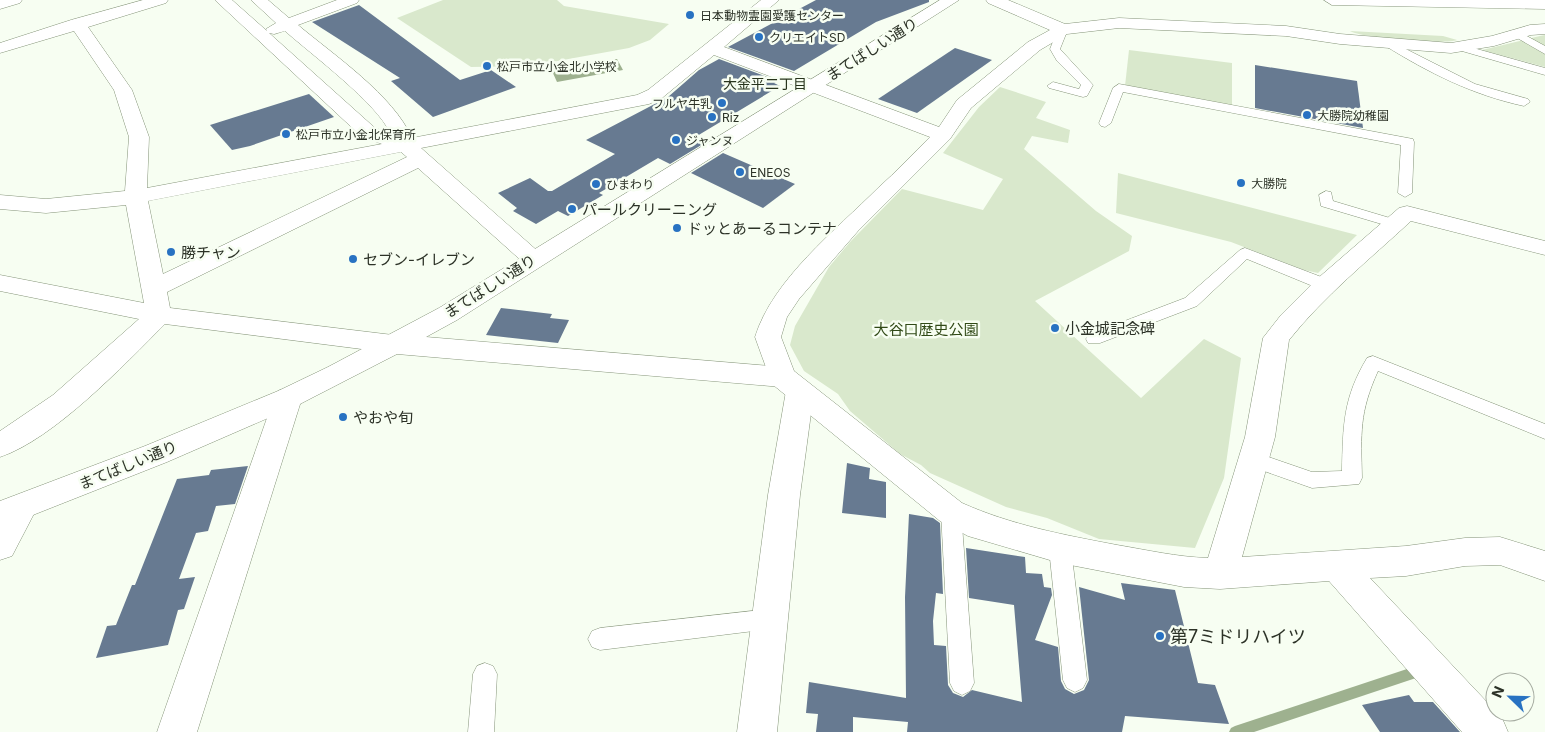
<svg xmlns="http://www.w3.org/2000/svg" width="1545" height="732" font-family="Inter,'Noto Sans JP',sans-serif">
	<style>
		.green { fill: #d9e8cc }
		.water { fill: #9eb18f }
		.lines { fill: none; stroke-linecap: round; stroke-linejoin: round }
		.stream { fill: #9eb18f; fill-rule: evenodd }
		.building { fill: #677a91 }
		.lane-casing { stroke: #859479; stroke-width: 1 }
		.street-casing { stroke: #859479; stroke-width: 1 }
		.secondary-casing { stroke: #859479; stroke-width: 1 }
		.lane { fill: #fff; fill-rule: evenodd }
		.street { fill: #fff; fill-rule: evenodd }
		.secondary { fill: #fff; fill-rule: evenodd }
		.poi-dot { fill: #2872c2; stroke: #f7fef2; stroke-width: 2 }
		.labels { text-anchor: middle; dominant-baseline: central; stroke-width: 5; stroke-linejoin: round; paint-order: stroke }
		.far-poi-label { font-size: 12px; fill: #2c3227; stroke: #f7fef2; text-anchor: start }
		.far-neighbourhood-label { font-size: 14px; fill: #28341d; stroke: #f7fef2 }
		.street-label { font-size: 15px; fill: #2c3227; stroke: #f7fef2 }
		.poi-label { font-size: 15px; fill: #2c3227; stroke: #f7fef2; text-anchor: start }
		.park-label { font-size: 15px; fill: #314a17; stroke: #f7fef2 }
		.near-poi-label { font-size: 18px; fill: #2c3227; stroke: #f7fef2; text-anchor: start }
	</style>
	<rect width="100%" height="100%" fill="#f7fef2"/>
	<!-- green -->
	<g class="green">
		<path d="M 443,0 L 557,0 L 564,6 L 669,24 L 650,40 L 629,48 L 530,66 L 471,67 L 397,18 Z"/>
		<path d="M 1350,31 L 1443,36 L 1457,40 C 1445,45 1361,38 1350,31 Z"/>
		<path d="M 1545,35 L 1545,67 L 1482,50 L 1540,36 Z"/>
		<path d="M 1129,50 L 1232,63 L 1232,107 L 1125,86 Z"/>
		<path d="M 1000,87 L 1046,102 L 1036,118 L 1070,130 L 1068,143 L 1032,136 L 1024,149 L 1096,211 L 1132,236 L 1129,251 L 1035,301 L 1141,398 L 1204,339 L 1241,358 L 1224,478 L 1195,548 L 1099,539 L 1047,518 L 1006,507 L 930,473 L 921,465 L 900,454 L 850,411 L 838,394 L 804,371 L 790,345 L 795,326 L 829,267 L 850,242 L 902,189 L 983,210 L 1003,179 L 943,153 L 979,107 Z"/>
		<path d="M 1118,173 L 1357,235 L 1318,273 L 1304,270 L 1231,242 L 1116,213 Z"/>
	</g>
	<!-- water -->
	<path class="water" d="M 617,59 L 623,70 L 557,82 L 552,71 Z"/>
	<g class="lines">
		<!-- stream -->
		<path class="stream" d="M 1419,665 L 1423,667 L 1425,671 L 1423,675 L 1419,677 L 1254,732 L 1229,732 L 1231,728 L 1235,726 Z"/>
	</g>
	<!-- building -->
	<g class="building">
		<path d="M 816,0 L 929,0 L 929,2 L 876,22 L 794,71 L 728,47 Z"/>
		<path d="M 359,5 L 460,80 L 491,70 L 516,87 L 433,117 L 391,81 L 400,78 L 312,22 Z"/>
		<path d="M 955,48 L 992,60 L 917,113 L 878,99 Z"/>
		<path d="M 719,59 L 778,81 L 774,83 L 780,86 L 692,139 L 703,144 L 670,164 L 658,158 L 599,193 L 603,195 L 568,216 L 558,211 L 536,224 L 513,211 L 517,208 L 498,193 L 530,178 L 548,191 L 552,191 L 615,154 L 586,140 L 668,97 L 699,70 Z"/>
		<path d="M 1255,65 L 1357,81 L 1363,128 L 1255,108 Z"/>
		<path d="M 309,94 L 334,117 L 250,146 L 232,150 L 210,125 Z"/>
		<path d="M 723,153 L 795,184 L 763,208 L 691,173 Z"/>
		<path d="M 501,308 L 552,314 L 550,318 L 569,320 L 558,343 L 486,335 Z"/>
		<path d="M 847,463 L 870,468 L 869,479 L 886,482 L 886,518 L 842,513 Z"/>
		<path d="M 248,466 L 235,504 L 216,506 L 208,531 L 196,533 L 179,579 L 195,577 L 184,609 L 178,610 L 168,645 L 96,658 L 107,626 L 116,625 L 132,585 L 135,585 L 177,479 L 209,475 L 211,470 Z"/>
		<path d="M 909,514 L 933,518 L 940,523 L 943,594 L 936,593 L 933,621 L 934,645 L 946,646 L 948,685 L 953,693 L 963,697 L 972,690 L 1022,702 L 1014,605 L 969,598 L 966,548 L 1025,557 L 1026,573 L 1042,574 L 1044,587 L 1051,588 L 1052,595 L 1035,640 L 1058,647 L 1061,681 L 1065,689 L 1074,694 L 1084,690 L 1089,680 L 1079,587 L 1125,600 L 1121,583 L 1175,590 L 1198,683 L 1215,685 L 1229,724 L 1125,716 L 1122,732 L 907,732 L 908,722 L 853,717 L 853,732 L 816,732 L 818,714 L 806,713 L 809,682 L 906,698 L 905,597 Z"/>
		<path d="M 1409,695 L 1414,702 L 1433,702 L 1460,732 L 1380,732 L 1362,705 Z"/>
	</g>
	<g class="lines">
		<!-- lane casing -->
		<g class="lane-casing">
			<g id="lane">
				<path d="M 1063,26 L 1068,29 L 1060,49 L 1093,85 L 1087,96 L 1083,97 L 1049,88 L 1047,86 L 1053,82 L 1079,89 L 1081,85 L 1057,61 L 1050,49 L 1058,29 Z"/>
				<path d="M 1516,30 L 1545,46 L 1545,54 L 1512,35 L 1511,33 Z"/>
				<path d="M 1388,40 L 1475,84 L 1528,99 L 1530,102 L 1524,106 C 1473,95 1429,73 1384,45 L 1383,43 Z"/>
				<path d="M 1459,44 L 1545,68 L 1545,75 L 1455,49 L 1455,45 Z"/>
				<path d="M 1119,84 L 1413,139 L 1414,142 L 1412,193 L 1405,197 L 1398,193 L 1401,145 L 1123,92 L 1111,123 L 1105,127 L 1101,126 L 1099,123 L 1113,88 Z"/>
				<path d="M 1326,191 L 1331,192 L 1333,201 L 1400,221 L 1402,224 L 1395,228 L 1321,206 L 1319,195 Z"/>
				<path d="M 1245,248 L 1332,281 L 1334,285 L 1332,289 L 1320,289 L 1247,259 L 1197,306 L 1100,343 L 1088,343 L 1086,339 L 1088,335 L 1185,298 L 1240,250 Z"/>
				<path d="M 1373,356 L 1545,424 L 1545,439 L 1378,371 C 1359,413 1361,433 1362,478 L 1359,484 L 1312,488 L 1247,465 L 1244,460 L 1247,455 L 1254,452 L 1312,472 L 1342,471 C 1343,425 1343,398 1367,358 Z"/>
				<path d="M 951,504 L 958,506 L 961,512 L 974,683 L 970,691 L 962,695 L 954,691 L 950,683 L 941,512 L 944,506 Z"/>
				<path d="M 1060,540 L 1068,543 L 1071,549 L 1087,680 L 1083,688 L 1075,692 L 1067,688 L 1063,680 L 1049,549 L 1052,543 Z"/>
				<path d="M 770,609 L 778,612 L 781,619 L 778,626 L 770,629 L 600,650 L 592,647 L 588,639 L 592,631 L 600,628 Z"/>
				<path d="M 485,663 L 493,666 L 497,674 L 494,732 L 468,732 L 473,674 L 477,666 Z"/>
			</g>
		</g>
		<!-- street casing -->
		<g class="street-casing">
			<g id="street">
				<path d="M 0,0 L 22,0 L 20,3 L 0,9 Z"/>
				<path d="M 143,0 L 168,0 L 166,3 L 88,27 L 132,90 L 149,137 L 147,188 L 382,144 L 361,136 L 215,0 L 232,0 L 267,31 L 266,29 L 276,23 L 251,0 L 268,0 L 289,18 L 337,0 L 359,0 L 357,3 L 298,25 C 335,56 393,95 412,138 L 637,95 L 648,90 L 761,0 L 779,0 L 724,47 L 939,127 L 957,100 L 1028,42 L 1050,30 L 988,3 L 986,0 L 1008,0 L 1065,24 L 1119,18 L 1286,26 L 1340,34 L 1451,43 L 1492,36 L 1530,25 L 1545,24 L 1545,34 L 1531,35 L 1494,46 L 1451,53 L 1340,44 L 1286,36 L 1119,28 L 1067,34 L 1040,50 L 971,108 L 950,139 L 858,231 L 799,299 L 787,317 L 781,337 L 794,371 L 962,503 C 1011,525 1064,535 1117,545 C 1147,550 1177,557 1208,558 L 1245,437 L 1263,338 L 1281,315 L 1317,279 L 1399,208 L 1407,206 L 1545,241 L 1545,255 L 1411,221 C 1370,259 1324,296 1289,340 L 1275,437 L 1242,557 L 1406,546 L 1465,538 L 1500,537 L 1545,551 L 1545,581 L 1500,565 L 1465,566 L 1406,576 L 1370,578 L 1502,718 L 1508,732 L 1462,732 L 1329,581 L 1220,589 L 1184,587 L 1060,563 L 968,536 L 940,521 L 772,384 L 755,337 C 773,279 836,230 878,188 C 896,172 913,154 930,137 L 714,55 L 662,98 L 649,104 L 421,148 L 541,254 L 545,259 L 541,264 L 533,266 L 525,264 L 418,168 L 167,292 L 170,308 L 393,335 L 402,337 L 406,344 L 402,351 L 393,353 L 165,324 C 124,365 54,439 0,457 L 0,431 L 53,395 L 139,319 L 0,291 L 0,275 L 144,303 L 126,205 L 46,213 L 0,209 L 0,195 L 46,199 L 125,191 L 129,137 L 114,90 L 74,31 L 0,53 L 0,43 L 71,20 ZM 285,31 C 311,54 378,104 390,133 L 375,128 L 269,33 L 274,34 ZM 401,152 L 407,157 L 163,274 L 148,201 Z"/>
				<path d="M 1324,0 L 1545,0 L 1545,9 L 1332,5 Z"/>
				<path d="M 288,388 L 298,391 L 302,398 L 197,732 L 157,732 L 274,398 L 278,391 Z"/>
				<path d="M 21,495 L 32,499 L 37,508 L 12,556 L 0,560 L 0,515 L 10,499 Z"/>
			</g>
		</g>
		<!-- secondary casing -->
		<g class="secondary-casing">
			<path id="secondary" d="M 940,0 L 959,0 L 457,320 L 426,337 L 782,367 L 792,370 L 796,377 L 792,383 L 800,381 L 810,384 L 814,391 L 800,495 L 777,732 L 737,732 L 768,495 L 786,391 L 789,385 L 782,387 L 397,354 L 298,405 L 167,462 L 0,528 L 0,501 L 145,446 L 278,391 L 328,367 L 439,308 Z"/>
		</g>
		<!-- lane -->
		<use href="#lane" class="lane"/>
		<!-- street -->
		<use href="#street" class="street"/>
		<!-- secondary -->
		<use href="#secondary" class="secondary"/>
	</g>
	<!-- markers -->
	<g class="poi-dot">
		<circle cx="690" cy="15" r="5"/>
		<circle cx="759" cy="37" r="5"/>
		<circle cx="487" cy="66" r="5"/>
		<circle cx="722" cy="103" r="5"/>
		<circle cx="1307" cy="115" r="5"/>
		<circle cx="712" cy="117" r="5"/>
		<circle cx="286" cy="134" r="5"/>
		<circle cx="676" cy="140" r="5"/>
		<circle cx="740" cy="172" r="5"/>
		<circle cx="1241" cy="183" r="5"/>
		<circle cx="596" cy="184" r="5"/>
		<circle cx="572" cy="209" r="5"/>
		<circle cx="677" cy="228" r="5"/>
		<circle cx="171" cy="252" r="5"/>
		<circle cx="353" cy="259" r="5"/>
		<circle cx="1055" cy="328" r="5"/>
		<circle cx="343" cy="417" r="5"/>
		<circle cx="1160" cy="636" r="5"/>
	</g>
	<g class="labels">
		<!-- far-poi labels -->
		<g class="far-poi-label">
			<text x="700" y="15">日本動物霊園愛護センター</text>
			<text x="769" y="37">クリエイトSD</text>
			<text x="497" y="66">松戸市立小金北小学校</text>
			<text x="712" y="103" text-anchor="end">フルヤ牛乳</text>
			<text x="1317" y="115">大勝院幼稚園</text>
			<text x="722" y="117">Riz</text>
			<text x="296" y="134">松戸市立小金北保育所</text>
			<text x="686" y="140">ジャンヌ</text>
			<text x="750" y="172">ENEOS</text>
			<text x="1251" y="183">大勝院</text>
			<text x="606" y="184">ひまわり</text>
		</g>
		<!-- far-neighbourhood labels -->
		<g class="far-neighbourhood-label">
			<text x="765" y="83">大金平二丁目</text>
		</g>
		<!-- street labels -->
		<g class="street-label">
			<text transform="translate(872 49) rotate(-32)">まてばしい通り</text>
			<text transform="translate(490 286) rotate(-32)">まてばしい通り</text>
			<text transform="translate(128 465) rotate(-22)">まてばしい通り</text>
		</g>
		<!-- poi labels -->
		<g class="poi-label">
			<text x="582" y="209">パールクリーニング</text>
			<text x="687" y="228">ドッとあーるコンテナ</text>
			<text x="181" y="252">勝チャン</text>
			<text x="363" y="259">セブン-イレブン</text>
			<text x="1065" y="328">小金城記念碑</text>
			<text x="353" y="417">やおや旬</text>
		</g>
		<!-- park labels -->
		<g class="park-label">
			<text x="926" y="329">大谷口歴史公園</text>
		</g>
		<!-- near-poi labels -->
		<g class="near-poi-label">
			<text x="1170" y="636">第7ミドリハイツ</text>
		</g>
	</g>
	<!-- north arrow -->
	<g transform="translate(1510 697) rotate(293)"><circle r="24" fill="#f7fef2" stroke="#a6aca1"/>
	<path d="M0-4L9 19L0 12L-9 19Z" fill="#2872c2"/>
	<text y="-8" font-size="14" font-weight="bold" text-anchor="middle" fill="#2c3227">N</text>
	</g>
</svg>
